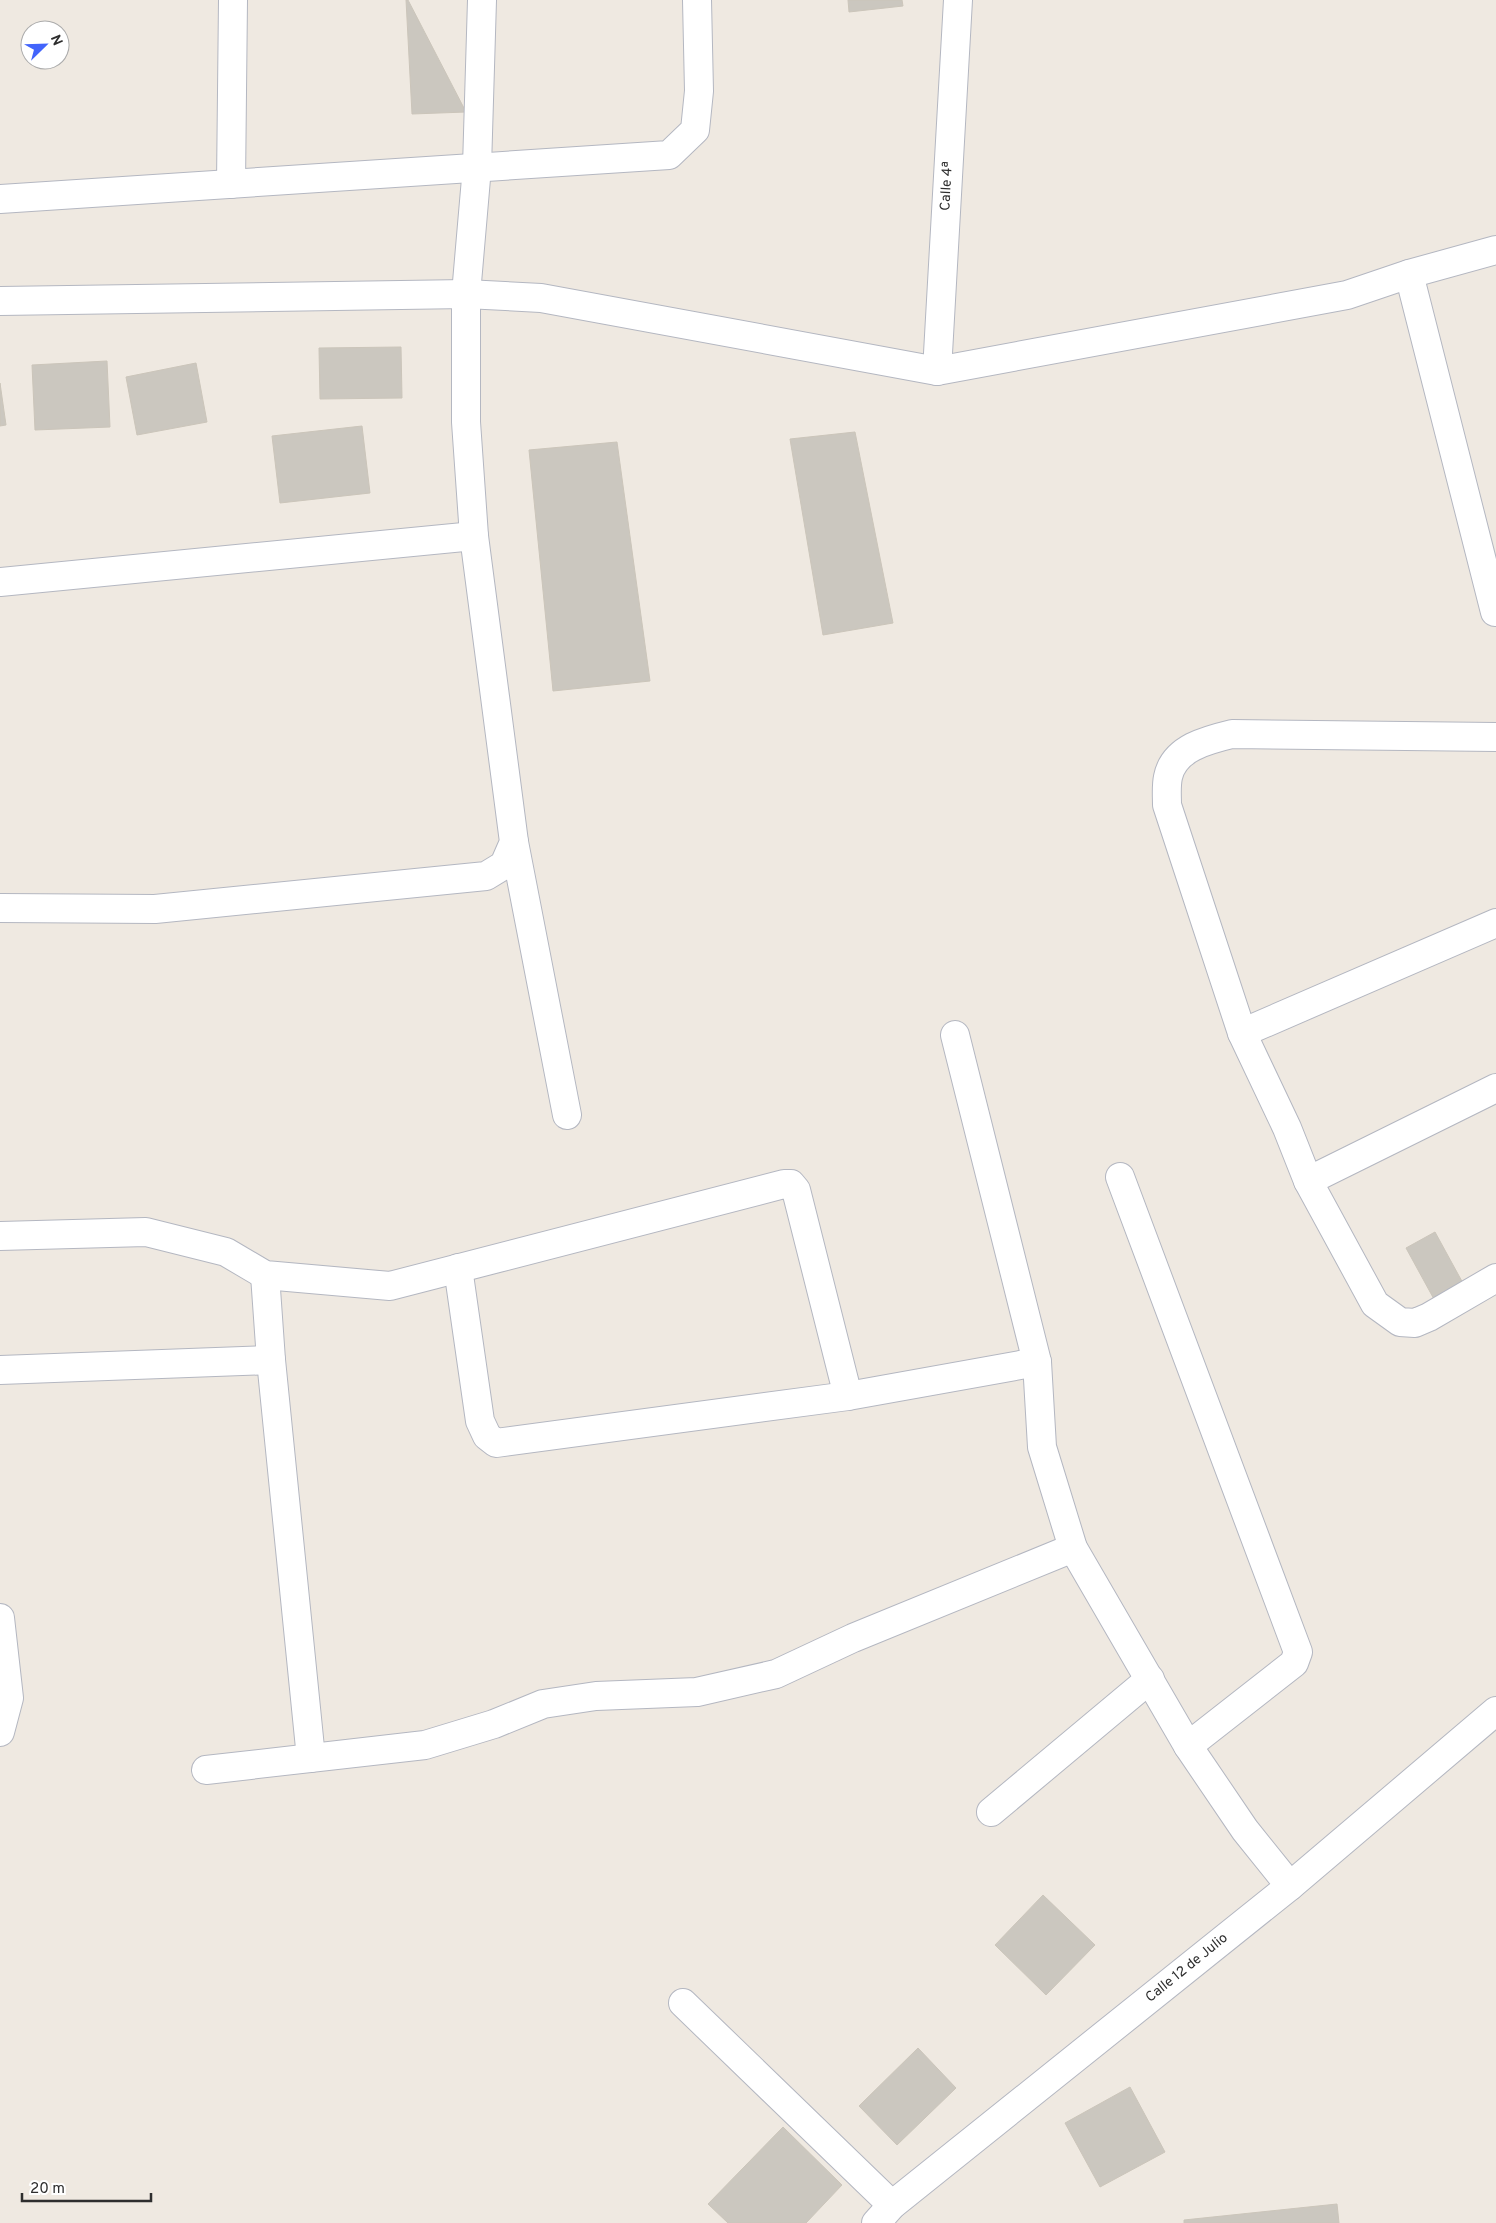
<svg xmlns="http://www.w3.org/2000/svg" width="1496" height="2223" font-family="Overpass,sans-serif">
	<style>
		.building { fill: #cbc7bf; stroke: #cbc5ba }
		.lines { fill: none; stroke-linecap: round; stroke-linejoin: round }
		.minor-casing { stroke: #b4b7c1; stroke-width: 30 }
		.minor { stroke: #fff; stroke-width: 28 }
		.labels { text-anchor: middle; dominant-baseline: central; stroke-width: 4; stroke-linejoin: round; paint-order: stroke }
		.street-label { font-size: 14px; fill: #2e2e2e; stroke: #fff }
	</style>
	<rect width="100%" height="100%" fill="#efe9e1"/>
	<!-- building -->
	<g class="building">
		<path d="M 406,0 L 408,0 L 466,112 L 412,114 Z"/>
		<path d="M 848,0 L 902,0 L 903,6 L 849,12 Z"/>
		<path d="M 401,347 L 402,398 L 320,399 L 319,348 Z"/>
		<path d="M 107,361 L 110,427 L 35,430 L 32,365 Z"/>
		<path d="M 196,363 L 207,422 L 137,435 L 126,377 Z"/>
		<path d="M 0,383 L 6,425 L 0,426 Z"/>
		<path d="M 362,426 L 370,493 L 280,503 L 272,436 Z"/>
		<path d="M 855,432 L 893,623 L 823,635 L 790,439 Z"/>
		<path d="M 617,442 L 650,681 L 553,691 L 529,450 Z"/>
		<path d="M 1435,1232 L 1464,1285 L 1435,1301 L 1406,1248 Z"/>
		<path d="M 1043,1895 L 1095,1945 L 1046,1995 L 995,1945 Z"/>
		<path d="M 918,2048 L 956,2088 L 897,2145 L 859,2106 Z"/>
		<path d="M 1130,2087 L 1165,2152 L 1100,2187 L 1065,2123 Z"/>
		<path d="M 783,2127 L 842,2185 L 806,2223 L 728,2223 L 708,2204 Z"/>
		<path d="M 1337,2204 L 1339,2223 L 1184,2223 L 1184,2220 Z"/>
	</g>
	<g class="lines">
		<!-- minor casing -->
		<g class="minor-casing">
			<g id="minor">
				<path d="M 231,184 L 233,0"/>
				<path d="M 0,199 L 669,155 L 695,130 L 699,91 L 697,0"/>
				<path d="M 1409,274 L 1495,612"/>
				<path d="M 0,301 L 466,294 L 541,298 L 937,371 L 1347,295 L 1409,274 L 1496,250"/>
				<path d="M 937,371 L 958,0"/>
				<path d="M 0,582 L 474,536"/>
				<path d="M 1496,737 L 1232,734 C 1207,740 1174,748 1168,777 C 1166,786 1167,796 1167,805 L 1242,1033 L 1287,1128 L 1308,1181 L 1375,1304 L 1400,1322 L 1415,1323 L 1429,1317 L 1496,1278"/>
				<path d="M 514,842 L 567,1115"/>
				<path d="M 0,908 L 155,909 L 486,876 L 504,865 L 514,842 L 474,536 L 466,422 L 466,294 L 477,167 L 482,0"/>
				<path d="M 1242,1033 L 1496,923"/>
				<path d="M 955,1035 L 1037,1362 L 1042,1447 L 1073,1548 L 1188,1746 L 1245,1830 L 1290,1886"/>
				<path d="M 1120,1177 L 1298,1652 L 1294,1663 L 1188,1746"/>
				<path d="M 1308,1181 L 1496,1088"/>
				<path d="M 0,1236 L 146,1232 L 226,1252 L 265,1275 L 390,1286 L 784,1184 L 791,1184 L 796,1190 L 848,1396"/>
				<path d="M 458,1268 L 480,1421 L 487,1436 L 496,1443 L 848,1396 L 1037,1362"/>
				<path d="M 265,1275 L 271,1360 L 311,1758"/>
				<path d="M 0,1370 L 271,1360"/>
				<path d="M 0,1618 L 9,1698 L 0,1732"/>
				<path d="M 206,1770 L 425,1745 L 494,1724 L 543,1704 L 596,1696 L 697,1692 L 776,1674 L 853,1638 L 1073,1548"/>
				<path d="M 991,1812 L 1150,1679"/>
				<path d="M 683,2003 L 892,2205"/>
				<path d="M 876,2223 L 892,2205 L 1290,1886 L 1496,1711"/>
			</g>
		</g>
		<!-- minor -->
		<use href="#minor" class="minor"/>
	</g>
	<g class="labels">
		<!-- street labels -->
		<g class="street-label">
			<text transform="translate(947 186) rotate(-87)">Calle 4ª</text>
			<text transform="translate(1187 1968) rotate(-39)">Calle 12 de Julio</text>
		</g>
	</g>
	<!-- north arrow -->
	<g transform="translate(45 45) rotate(67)"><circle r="24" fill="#ffffff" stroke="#ababab"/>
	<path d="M0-4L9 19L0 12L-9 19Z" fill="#4264fb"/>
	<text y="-8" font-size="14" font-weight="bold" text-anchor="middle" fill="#2e2e2e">N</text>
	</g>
	<!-- scale -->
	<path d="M22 2193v8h129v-8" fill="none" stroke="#2e2e2e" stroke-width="2.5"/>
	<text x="30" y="2193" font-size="15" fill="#2e2e2e" stroke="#ffffff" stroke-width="4" paint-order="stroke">20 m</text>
</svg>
